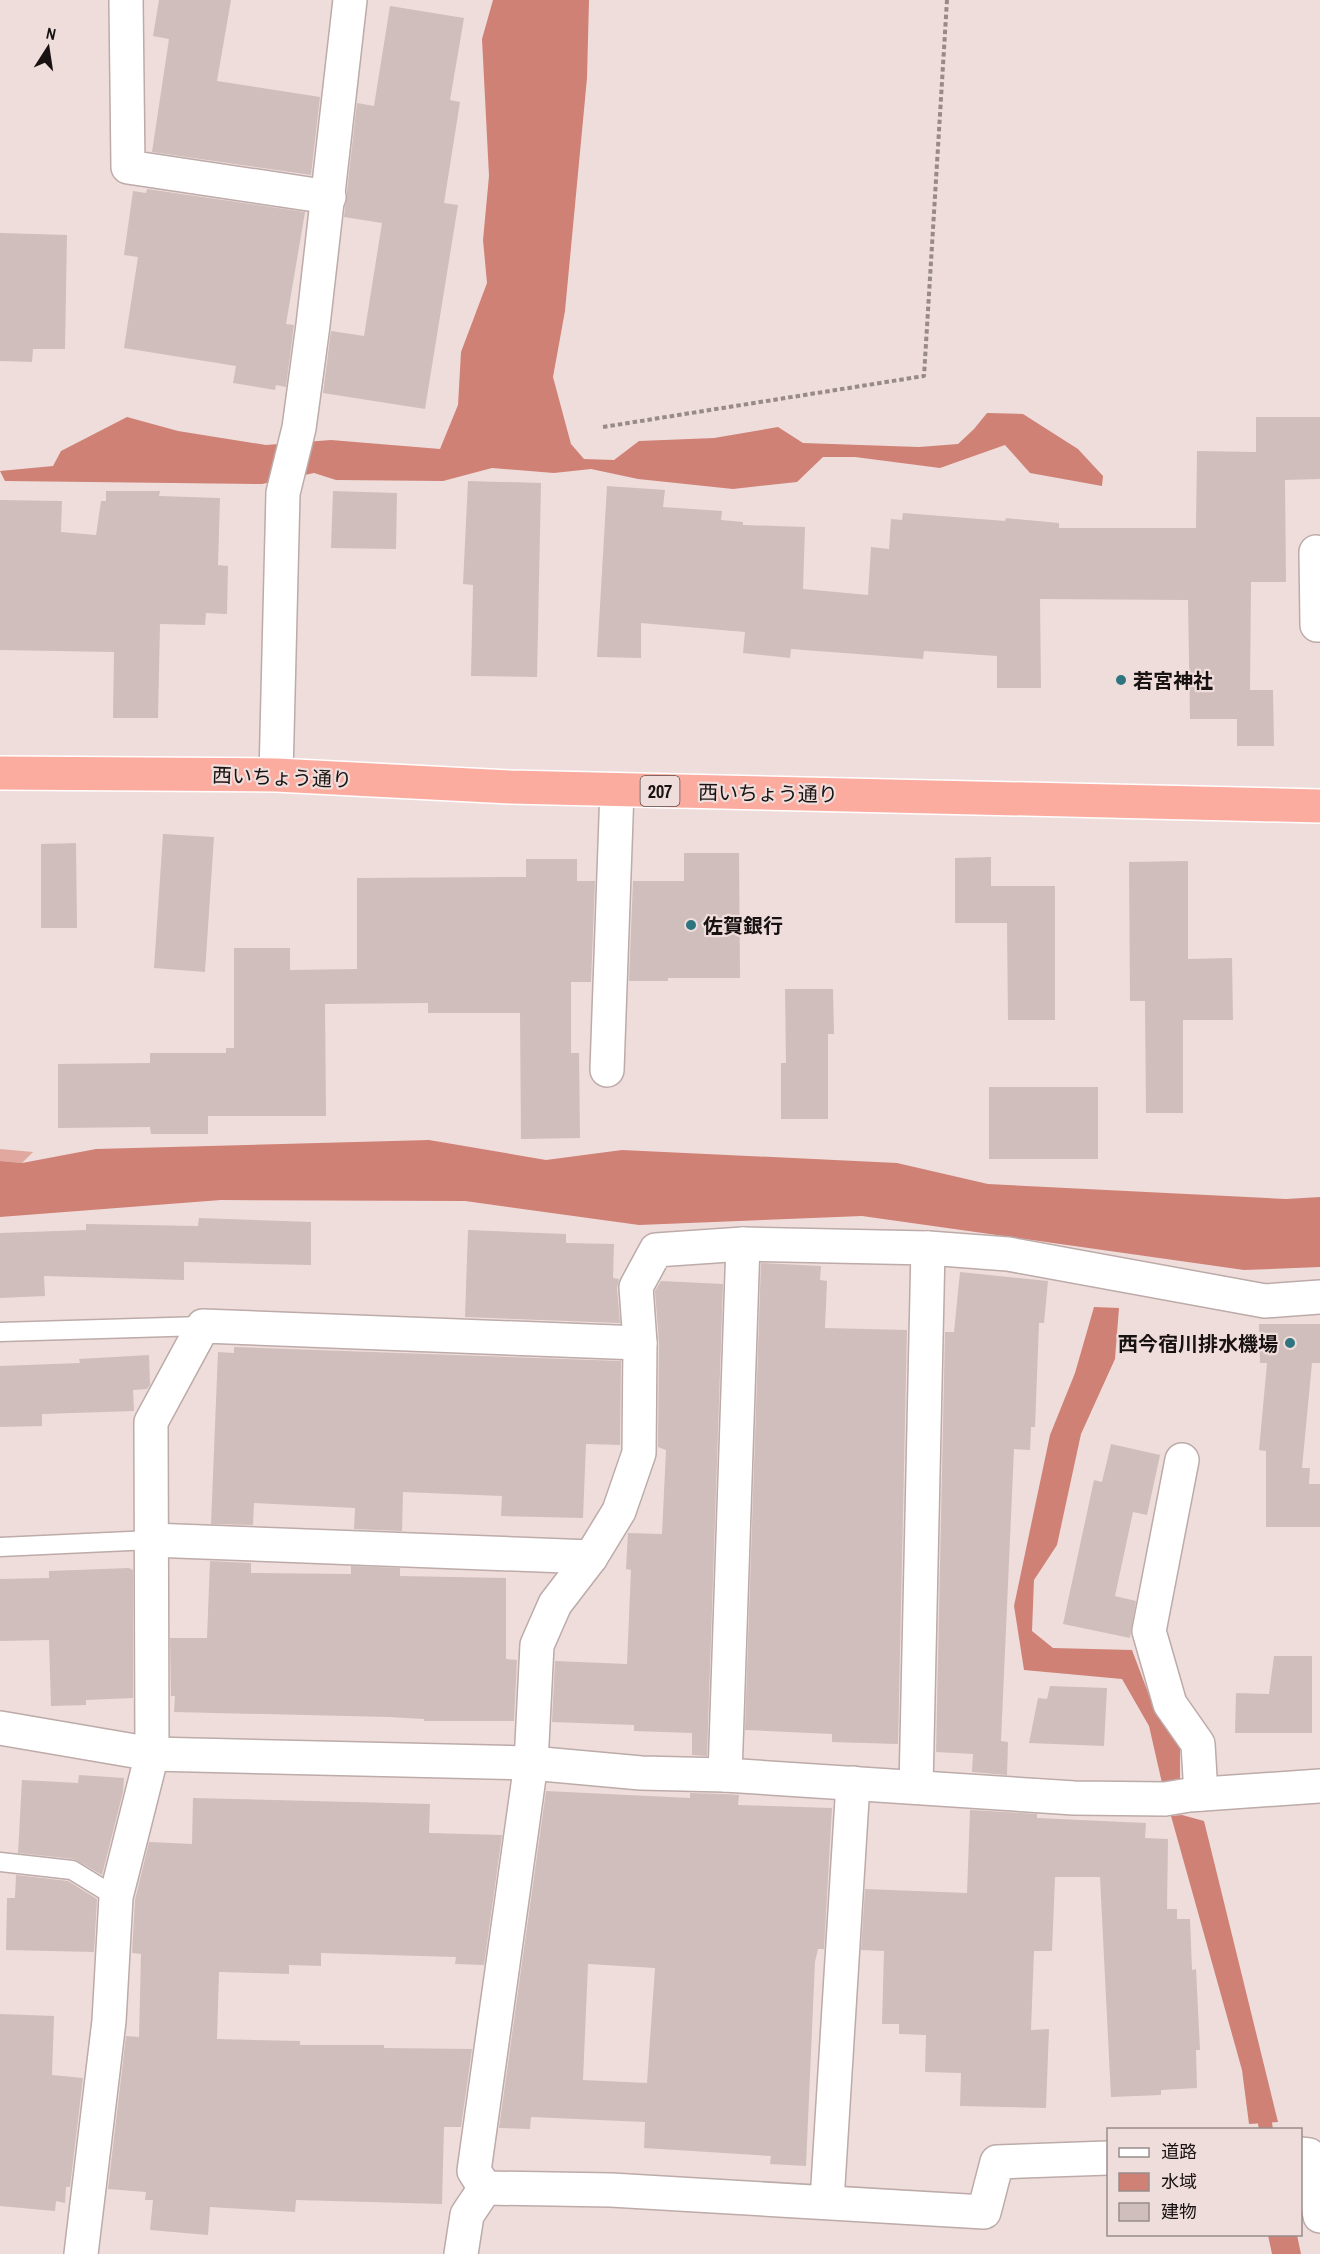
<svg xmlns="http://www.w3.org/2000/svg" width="1320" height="2254" font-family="'Archivo Narrow','Noto Sans JP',sans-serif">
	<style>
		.green { fill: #e0a89f }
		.water { fill: #cf8176 }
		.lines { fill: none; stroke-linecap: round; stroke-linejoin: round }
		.stream { stroke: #cf8176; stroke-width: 14 }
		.building { fill: #cfbebb; fill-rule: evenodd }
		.service-casing { stroke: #bcaba8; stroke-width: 21 }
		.minor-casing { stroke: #bcaba8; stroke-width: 36 }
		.trunk-casing { stroke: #fff; stroke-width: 36 }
		.path { stroke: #978a89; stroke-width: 4; stroke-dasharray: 4.5 3; stroke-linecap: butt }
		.service { stroke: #fff; stroke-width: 18 }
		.minor { stroke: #fff; stroke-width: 33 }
		.trunk { stroke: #fcab9f; stroke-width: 33 }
		.poi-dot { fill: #2e7580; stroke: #efdddb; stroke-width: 2 }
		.labels { text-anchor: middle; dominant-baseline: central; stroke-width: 4.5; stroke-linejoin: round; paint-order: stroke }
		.shield { fill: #efdddb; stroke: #58504e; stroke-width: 1.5 }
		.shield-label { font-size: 18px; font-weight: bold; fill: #181312 }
		.poi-label { font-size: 20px; font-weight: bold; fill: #181312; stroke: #efdddb; text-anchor: start }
		.street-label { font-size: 20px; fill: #181312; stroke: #efdddb }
	</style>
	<rect width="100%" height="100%" fill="#efdddb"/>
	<!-- green -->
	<path class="green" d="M 0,1149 L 33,1152 L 22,1163 L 0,1161 Z"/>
	<!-- water -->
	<g class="water">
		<path d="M 493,0 L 589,0 L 587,78 L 565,311 L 553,377 L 571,444 L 584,459 L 614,460 L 639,441 L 714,438 L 778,427 L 803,443 L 919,447 L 958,444 L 974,429 L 987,413 L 1023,414 L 1078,449 L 1103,476 L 1102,486 L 1030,473 L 1005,445 L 940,468 L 855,457 L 823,457 L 797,482 L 733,489 L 638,479 L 591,469 L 554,473 L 492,468 L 443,481 L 336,480 L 314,473 L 262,484 L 5,481 L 0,471 L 53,466 L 61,451 L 127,417 L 178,431 L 266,445 L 331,440 L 440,449 L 458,405 L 461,352 L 487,283 L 483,240 L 489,176 L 482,39 Z"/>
		<path d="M 429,1140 L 546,1160 L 622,1150 L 897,1163 L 988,1184 L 1286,1199 L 1320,1197 L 1320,1267 L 1244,1270 L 862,1216 L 639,1225 L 465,1201 L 221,1200 L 0,1217 L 0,1161 L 22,1163 L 96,1149 Z"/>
		<path d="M 1094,1307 L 1119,1308 L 1115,1359 L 1081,1434 L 1057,1545 L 1034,1580 L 1032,1631 L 1053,1648 L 1132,1650 L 1152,1703 L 1180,1747 L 1180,1780 L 1174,1783 L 1162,1783 L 1149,1726 L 1122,1679 L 1024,1670 L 1014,1606 L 1050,1435 L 1075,1373 Z"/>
		<path d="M 1182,1815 L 1204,1821 L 1278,2122 L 1249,2124 L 1242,2070 L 1171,1816 Z"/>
		<path d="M 1268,2235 L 1297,2235 L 1301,2254 L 1272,2254 Z"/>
	</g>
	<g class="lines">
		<!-- stream -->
		<path class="stream" d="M 1265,2123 L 1266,2130"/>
	</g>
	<!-- building -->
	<g class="building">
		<path d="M 159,0 L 231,0 L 217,81 L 320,97 L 311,175 L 152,152 L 169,39 L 153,36 Z"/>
		<path d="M 390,6 L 464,18 L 450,100 L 460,102 L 444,203 L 458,205 L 425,409 L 323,393 L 331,331 L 364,336 L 382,223 L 344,217 L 357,103 L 374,106 Z"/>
		<path d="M 147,189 L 305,212 L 286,324 L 294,325 L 286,387 L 276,385 L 275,390 L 233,383 L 236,366 L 124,348 L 138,257 L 124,255 L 133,191 L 146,193 Z"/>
		<path d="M 0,233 L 67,235 L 65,349 L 33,349 L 32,362 L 0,361 Z"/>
		<path d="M 1256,417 L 1320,417 L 1320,479 L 1285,480 L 1286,582 L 1251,582 L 1250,690 L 1273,690 L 1274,746 L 1237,746 L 1237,719 L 1190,719 L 1188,600 L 1040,599 L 1041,688 L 997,688 L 997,656 L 924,651 L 923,659 L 791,649 L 790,658 L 743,653 L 745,632 L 641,623 L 641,658 L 597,657 L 607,486 L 665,490 L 663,507 L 722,511 L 721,520 L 743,522 L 743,525 L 805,527 L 803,589 L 868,595 L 871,547 L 889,549 L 891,519 L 902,520 L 903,513 L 1005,521 L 1006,518 L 1059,523 L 1059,528 L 1196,528 L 1197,451 L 1256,452 Z"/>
		<path d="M 468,481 L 541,483 L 537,677 L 471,676 L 473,585 L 463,584 Z"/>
		<path d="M 106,491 L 160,491 L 159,496 L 220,498 L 218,565 L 228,566 L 227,614 L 206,613 L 205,625 L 160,624 L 158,718 L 113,718 L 114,652 L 0,650 L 0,500 L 62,501 L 61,532 L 96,535 L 101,501 L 106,501 Z"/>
		<path d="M 333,491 L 397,493 L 396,549 L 331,548 Z"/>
		<path d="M 163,834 L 214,837 L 205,972 L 154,968 Z"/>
		<path d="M 76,843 L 77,928 L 41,928 L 41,844 Z"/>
		<path d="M 684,853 L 739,853 L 740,978 L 668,978 L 668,981 L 629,981 L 633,881 L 684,881 Z"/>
		<path d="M 991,857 L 991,886 L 1055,886 L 1055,1020 L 1008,1020 L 1007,923 L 955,923 L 955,858 Z"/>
		<path d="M 526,859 L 577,859 L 577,881 L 595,881 L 591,982 L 571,982 L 571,1053 L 579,1053 L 580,1138 L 521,1139 L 520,1013 L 428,1013 L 428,1003 L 325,1004 L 326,1116 L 208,1116 L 208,1134 L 151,1134 L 150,1127 L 58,1128 L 58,1064 L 150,1063 L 150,1053 L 226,1053 L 226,1048 L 234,1048 L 234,948 L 290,948 L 290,970 L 357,969 L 357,878 L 526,877 Z"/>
		<path d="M 1188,861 L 1188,959 L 1232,958 L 1233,1020 L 1183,1020 L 1183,1113 L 1146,1113 L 1145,1001 L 1130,1001 L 1129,862 Z"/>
		<path d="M 785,989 L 833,989 L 834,1034 L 828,1034 L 828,1119 L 781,1119 L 781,1063 L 786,1063 Z"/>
		<rect x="989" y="1087" width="109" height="72"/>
		<path d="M 199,1218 L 311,1222 L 311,1265 L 184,1262 L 184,1280 L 44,1276 L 45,1296 L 0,1298 L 0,1233 L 86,1230 L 86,1224 L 198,1226 Z"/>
		<path d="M 468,1230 L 566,1234 L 566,1243 L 614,1244 L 613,1278 L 619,1279 L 617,1288 L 620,1323 L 465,1317 Z"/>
		<path d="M 761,1263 L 821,1266 L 820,1280 L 827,1281 L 825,1328 L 907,1330 L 898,1744 L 832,1742 L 832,1734 L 745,1730 Z"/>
		<path d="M 960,1272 L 1048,1281 L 1044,1323 L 1039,1323 L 1035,1427 L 1031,1427 L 1030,1450 L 1014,1449 L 1001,1741 L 1008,1742 L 1007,1775 L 972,1772 L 973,1754 L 936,1752 L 945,1332 L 954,1332 Z"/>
		<path d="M 661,1281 L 723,1284 L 707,1756 L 692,1755 L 692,1733 L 634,1731 L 634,1725 L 552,1722 L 555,1661 L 627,1664 L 631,1570 L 626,1569 L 628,1533 L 662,1534 L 666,1450 L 658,1447 L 659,1343 L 655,1291 Z"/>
		<path d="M 1259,1324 L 1320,1324 L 1320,1363 L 1312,1363 L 1302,1468 L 1310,1468 L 1309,1484 L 1320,1484 L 1320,1527 L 1266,1527 L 1266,1451 L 1259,1450 L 1267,1363 L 1260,1363 Z"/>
		<path d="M 234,1347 L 621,1361 L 620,1445 L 586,1444 L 583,1518 L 501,1516 L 502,1496 L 403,1492 L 402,1531 L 354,1529 L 355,1508 L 254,1503 L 253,1525 L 211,1524 L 218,1352 L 234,1353 Z"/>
		<path d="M 149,1355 L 150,1385 L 147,1389 L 133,1390 L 134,1411 L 42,1414 L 42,1426 L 0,1427 L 0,1366 L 80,1363 L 79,1359 Z"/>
		<path d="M 1111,1444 L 1160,1455 L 1147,1515 L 1133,1512 L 1115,1596 L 1136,1601 L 1130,1638 L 1063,1624 L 1094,1480 L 1102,1482 Z"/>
		<path d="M 210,1561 L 251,1563 L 251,1573 L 351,1574 L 351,1566 L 400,1568 L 400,1576 L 506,1578 L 506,1659 L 517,1660 L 514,1721 L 424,1721 L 424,1719 L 389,1717 L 174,1712 L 175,1696 L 171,1696 L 170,1638 L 207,1638 Z"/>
		<path d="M 129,1568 L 133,1570 L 133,1698 L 86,1700 L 86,1705 L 51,1706 L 49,1640 L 0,1641 L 0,1579 L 49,1578 L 49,1571 Z"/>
		<path d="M 1274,1656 L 1312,1656 L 1312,1733 L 1235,1733 L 1236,1693 L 1269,1694 Z"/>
		<path d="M 1050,1686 L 1107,1688 L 1104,1746 L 1029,1743 L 1038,1698 L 1047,1699 Z"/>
		<path d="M 79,1775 L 124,1778 L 123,1792 L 102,1875 L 74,1859 L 18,1853 L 22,1780 L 78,1783 Z"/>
		<path d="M 546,1791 L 690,1798 L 690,1793 L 724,1794 L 739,1795 L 738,1805 L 832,1808 L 824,1949 L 818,1949 L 815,1962 L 806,2166 L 770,2164 L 771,2156 L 644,2148 L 645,2122 L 531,2117 L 530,2129 L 499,2128 ZM 588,1964 L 655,1968 L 647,2083 L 583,2080 Z"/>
		<path d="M 193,1798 L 430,1804 L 429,1833 L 502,1835 L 484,1965 L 455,1964 L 456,1957 L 321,1953 L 321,1966 L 289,1965 L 289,1974 L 219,1972 L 217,2039 L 300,2041 L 300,2045 L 384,2045 L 384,2048 L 472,2049 L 461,2127 L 444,2127 L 442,2204 L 296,2200 L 295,2212 L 210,2207 L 208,2235 L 150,2230 L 153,2200 L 145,2200 L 146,2192 L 108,2189 L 126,2036 L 139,2037 L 141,1954 L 132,1953 L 135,1900 L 149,1842 L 192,1844 Z"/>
		<path d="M 970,1810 L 1037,1814 L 1037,1818 L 1146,1823 L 1145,1838 L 1168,1839 L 1167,1909 L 1177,1909 L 1177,1919 L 1190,1919 L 1192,1970 L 1196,1969 L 1200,2050 L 1196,2050 L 1197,2088 L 1161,2090 L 1161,2095 L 1111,2097 L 1100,1877 L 1055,1877 L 1052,1951 L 1034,1951 L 1031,2030 L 1049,2029 L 1046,2108 L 960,2106 L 961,2073 L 925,2072 L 926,2035 L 899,2034 L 899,2024 L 882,2024 L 884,1951 L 861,1950 L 865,1889 L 967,1893 Z"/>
		<path d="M 16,1875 L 68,1881 L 97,1899 L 94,1952 L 6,1950 L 7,1898 L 15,1898 Z"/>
		<path d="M 0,2014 L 54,2016 L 52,2075 L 83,2078 L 70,2187 L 66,2187 L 65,2203 L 56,2201 L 55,2211 L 0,2206 Z"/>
	</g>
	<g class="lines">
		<!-- service casing -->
		<g class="service-casing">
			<g id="service">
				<path d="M 0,1332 L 203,1326"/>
				<path d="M 0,1547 L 151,1540"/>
				<path d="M 0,1862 L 72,1870 L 116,1897"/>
			</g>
		</g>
		<!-- minor casing -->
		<g class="minor-casing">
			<g id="minor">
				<path d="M 126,0 L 128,167 L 329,197"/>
				<path d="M 1316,552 L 1317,625 L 1320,625"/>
				<path d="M 276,775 L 283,493 L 299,428 L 313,325 L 350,0"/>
				<path d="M 607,1070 L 617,790"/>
				<path d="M 1182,1460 L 1149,1631 L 1170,1704 L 1198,1744 L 1201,1794"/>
				<path d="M 151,1540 L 591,1557"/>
				<path d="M 0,1728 L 152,1754 L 531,1763 L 641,1773 L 725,1775 L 1074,1798 L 1165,1799 L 1189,1795 L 1320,1786"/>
				<path d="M 725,1775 L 743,1244"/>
				<path d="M 916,1787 L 928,1248"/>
				<path d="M 1300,2154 L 1309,2155 L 1320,2216"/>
				<path d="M 485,2188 L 474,2171 L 531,1763 L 537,1645 L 555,1604 L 591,1557 L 619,1511 L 639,1453 L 640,1343 L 636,1287 L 656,1250 L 743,1244 L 928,1248 L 1008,1254 L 1265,1301 L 1320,1297"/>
				<path d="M 827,2201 L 853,1783"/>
				<path d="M 81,2254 L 109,2021 L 116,1897 L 152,1754 L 151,1422 L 203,1326 L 640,1343"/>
				<path d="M 461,2254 L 467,2215 L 485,2188 L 611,2190 L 984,2212 L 997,2162 L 1108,2158"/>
			</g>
		</g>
		<!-- trunk casing -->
		<g class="trunk-casing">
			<path id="trunk" d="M 0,773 L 276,775 L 510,787 L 1320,806"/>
		</g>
		<!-- path -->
		<path class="path" d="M 603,427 L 924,376 L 947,0"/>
		<!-- service -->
		<use href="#service" class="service"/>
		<!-- minor -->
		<use href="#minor" class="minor"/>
		<!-- trunk -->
		<use href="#trunk" class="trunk"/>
	</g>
	<!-- markers -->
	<g class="poi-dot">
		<circle cx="1121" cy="680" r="6"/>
		<circle cx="691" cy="925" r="6"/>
		<circle cx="1290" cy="1343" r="6"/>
	</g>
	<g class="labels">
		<!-- shield labels -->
		<rect class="shield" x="640.5" y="776" width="39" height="30" rx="4.5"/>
		<g class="shield-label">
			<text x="660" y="791">207</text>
		</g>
		<!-- poi labels -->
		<g class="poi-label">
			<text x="1133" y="680">若宮神社</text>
			<text x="703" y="925">佐賀銀行</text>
			<text x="1278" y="1343" text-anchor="end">西今宿川排水機場</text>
		</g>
		<!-- street labels -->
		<g class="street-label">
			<text transform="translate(282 777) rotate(2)">西いちょう通り</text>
			<text transform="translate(768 793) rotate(1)">西いちょう通り</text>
		</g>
	</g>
	<!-- legend -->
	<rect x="1107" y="2128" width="195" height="108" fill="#efdddb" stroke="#998c8b" stroke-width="1.5"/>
	<rect x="1119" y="2148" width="30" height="9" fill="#ffffff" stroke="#998c8b" stroke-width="1.5"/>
	<text x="1161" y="2158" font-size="18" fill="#181312">道路</text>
	<rect x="1119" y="2173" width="30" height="18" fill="#cf8176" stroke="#998c8b" stroke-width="1.5"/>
	<text x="1161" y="2188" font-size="18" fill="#181312">水域</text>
	<rect x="1119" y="2203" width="30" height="18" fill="#cfbebb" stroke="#998c8b" stroke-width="1.5"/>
	<text x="1161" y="2218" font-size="18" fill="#181312">建物</text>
	<!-- north arrow -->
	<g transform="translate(48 48) rotate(12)" stroke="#efdddb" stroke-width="4.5" paint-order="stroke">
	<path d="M0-4.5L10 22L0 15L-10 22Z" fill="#181312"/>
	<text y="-9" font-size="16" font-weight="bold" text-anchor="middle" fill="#181312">N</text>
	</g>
</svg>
